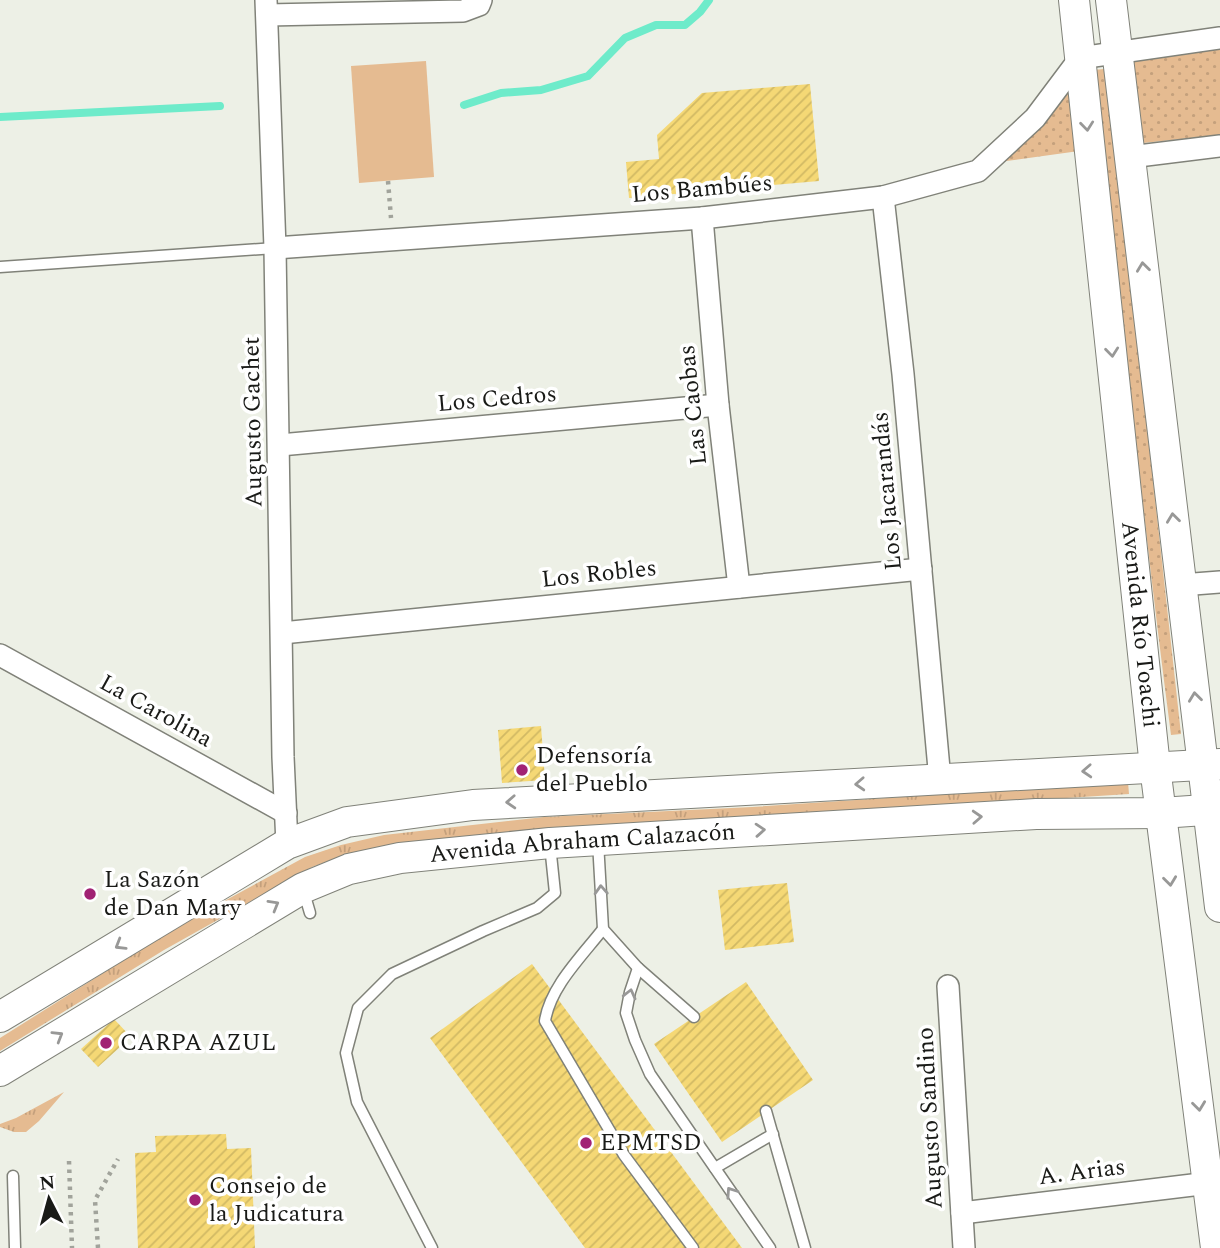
<svg xmlns="http://www.w3.org/2000/svg" width="1220" height="1248" font-family="Spectral,serif">
	<style>
		.grass { fill: url(#grass-tufts) }
		.park { fill: url(#park-dots) }
		.garden { fill: #e5bb91 }
		.lines { fill: none; stroke-linecap: round; stroke-linejoin: round }
		.stream { stroke: #6eebca; stroke-width: 8 }
		.building { fill: url(#building-hatch) }
		.service-casing { stroke: #808279; stroke-width: 13 }
		.minor-casing { stroke: #808279; stroke-width: 24 }
		.secondary-casing { stroke: #808279; stroke-width: 32 }
		.path { stroke: #a1a39b; stroke-width: 4.5; stroke-dasharray: 3.5 5; stroke-linecap: butt }
		.service { stroke: #fff; stroke-width: 10 }
		.minor { stroke: #fff; stroke-width: 21 }
		.secondary { stroke: #fff; stroke-width: 30 }
		.oneway { stroke: #989897 }
		.poi-dot { fill: #a12274; stroke: #fff; stroke-width: 2.5 }
		.labels { text-anchor: middle; dominant-baseline: central; stroke-width: 7; stroke-linejoin: round; paint-order: stroke }
		.street-label { font-size: 24px; fill: #191a17; stroke: #fff }
		.poi-label { font-size: 24px; fill: #191a17; stroke: #fff; text-anchor: start }
	</style>
	<defs>
		<pattern id="grass-tufts" width="24" height="20" patternUnits="userSpaceOnUse" patternTransform="scale(1.75)"><rect width="24" height="20" fill="#e5bb91"/><path d="M3 7l-1-3M5 7V3M7 7l1-3M15 17l-1-3M17 17v-4M19 17l1-3" fill="none" stroke="#c4a07c"/></pattern>
		<pattern id="park-dots" width="8" height="8" patternUnits="userSpaceOnUse" patternTransform="scale(1.75)"><rect width="8" height="8" fill="#e5bb91"/><path d="M2 2h.1M6 6h.1" fill="none" stroke="#c4a07c" stroke-width="1.8" stroke-linecap="round"/></pattern>
		<pattern id="building-hatch" width="6" height="6" patternUnits="userSpaceOnUse" patternTransform="scale(1.75)"><rect width="6" height="6" fill="#f5d875"/><path d="M-1 1l2-2M0 6l6-6M5 7l2-2" fill="none" stroke="#d1b964"/></pattern>
	</defs>
	<rect width="100%" height="100%" fill="#edf0e6"/>
	<!-- grass -->
	<g class="grass">
		<path d="M 1128,782 L 1129,794 L 754,818 L 344,855 L 312,867 L 164,950 L 0,1051 L 0,1038 L 154,941 L 217,905 L 305,857 L 341,845 L 384,835 L 544,817 L 752,807 Z"/>
		<path d="M 64,1092 L 39,1121 L 26,1132 L 14,1132 L 0,1127 L 0,1124 L 16,1118 Z"/>
	</g>
	<!-- park -->
	<g class="park">
		<path d="M 1220,47 L 1220,135 L 1143,143 L 1131,59 Z"/>
		<path d="M 1104,69 L 1135,317 L 1181,734 L 1171,735 C 1142,513 1120,291 1093,70 Z"/>
		<path d="M 1073,83 L 1079,151 L 999,162 Z"/>
	</g>
	<!-- garden -->
	<path class="garden" d="M 426,61 L 434,177 L 359,183 L 351,66 Z"/>
	<g class="lines">
		<!-- stream -->
		<g class="stream">
			<path d="M 464,105 L 501,93 L 541,90 L 588,76 L 625,38 L 656,25 L 685,25 L 700,12 L 709,0"/>
			<path d="M 0,117 L 220,106"/>
		</g>
	</g>
	<!-- building -->
	<g class="building">
		<path d="M 810,84 L 819,181 L 629,198 L 626,162 L 659,159 L 657,135 L 702,93 Z"/>
		<path d="M 541,726 L 545,780 L 502,783 L 498,730 Z"/>
		<path d="M 787,883 L 794,942 L 725,950 L 718,890 Z"/>
		<path d="M 532,964 L 742,1248 L 585,1248 L 430,1038 Z"/>
		<path d="M 746,982 L 813,1080 L 722,1142 L 654,1044 Z"/>
		<path d="M 114,1019 L 131,1037 L 98,1067 L 81,1049 Z"/>
		<path d="M 226,1134 L 227,1149 L 251,1148 L 255,1248 L 138,1248 L 135,1153 L 156,1152 L 155,1136 Z"/>
	</g>
	<g class="lines">
		<!-- service casing -->
		<g class="service-casing">
			<g id="service">
				<path d="M 0,267 L 275,248"/>
				<path d="M 598,842 L 603,929 L 638,968 L 694,1017"/>
				<path d="M 303,889 L 310,913"/>
				<path d="M 603,929 C 582,956 550,987 545,1021 L 624,1155 L 693,1248"/>
				<path d="M 638,968 L 630,992 L 626,1013 L 635,1040 L 650,1074 L 770,1248"/>
				<path d="M 766,1111 L 805,1248"/>
				<path d="M 715,1168 L 773,1134"/>
				<path d="M 13,1176 L 15,1248"/>
				<path d="M 432,1248 L 357,1102 L 346,1053 L 358,1008 L 392,974 L 483,931 L 537,908 L 555,893 L 550,845"/>
			</g>
		</g>
		<!-- minor casing -->
		<g class="minor-casing">
			<g id="minor">
				<path d="M 266,0 L 275,248 L 283,757 L 287,844"/>
				<path d="M 267,15 L 463,11 L 479,5 L 481,0"/>
				<path d="M 1130,157 L 1220,146"/>
				<path d="M 883,197 L 903,374 L 940,780"/>
				<path d="M 702,218 L 718,405 L 739,587"/>
				<path d="M 275,248 L 702,218 L 883,197 L 978,171 L 1035,118 L 1080,58 L 1220,38"/>
				<path d="M 280,445 L 718,405"/>
				<path d="M 1181,585 L 1220,582"/>
				<path d="M 282,633 L 921,569"/>
				<path d="M 0,655 L 286,813"/>
				<path d="M 948,986 L 964,1248"/>
				<path d="M 962,1213 L 1209,1183"/>
			</g>
		</g>
		<!-- secondary casing -->
		<g class="secondary-casing">
			<g id="secondary">
				<path id="s1" d="M 1074,0 L 1155,767 L 1216,1248"/>
				<path d="M 1111,0 L 1220,907"/>
				<path d="M 0,1017 L 287,844 L 347,822 L 473,805 L 1220,764"/>
				<path id="s2" d="M 0,1071 L 303,888 L 349,869 L 400,858 L 550,843 L 1036,814 L 1161,813 L 1220,809"/>
			</g>
		</g>
		<!-- path -->
		<g class="path">
			<path d="M 388,181 L 391,218"/>
			<path d="M 69,1161 L 72,1248"/>
			<path d="M 98,1248 L 95,1200 L 118,1159"/>
		</g>
		<!-- service -->
		<use href="#service" class="service"/>
		<!-- minor -->
		<use href="#minor" class="minor"/>
		<!-- secondary -->
		<use href="#secondary" class="secondary"/>
	</g>
	<!-- one-way arrows -->
	<defs><path id="oneway-chevron" d="M-2-3.5L2.5 0L-2 3.5" fill="none" stroke-width="1.6" stroke-linecap="round" stroke-linejoin="round" transform="scale(1.75)"/></defs>
	<g class="oneway">
		<use href="#oneway-chevron" transform="translate(1087 126) rotate(84)"/>
		<use href="#oneway-chevron" transform="translate(1143 267) rotate(-97)"/>
		<use href="#oneway-chevron" transform="translate(1112 352) rotate(84)"/>
		<use href="#oneway-chevron" transform="translate(1173 518) rotate(-97)"/>
		<use href="#oneway-chevron" transform="translate(1195 697) rotate(-97)"/>
		<use href="#oneway-chevron" transform="translate(1087 771) rotate(177)"/>
		<use href="#oneway-chevron" transform="translate(860 784) rotate(177)"/>
		<use href="#oneway-chevron" transform="translate(511 802) rotate(177)"/>
		<use href="#oneway-chevron" transform="translate(977 817) rotate(-3)"/>
		<use href="#oneway-chevron" transform="translate(760 830) rotate(-4)"/>
		<use href="#oneway-chevron" transform="translate(1170 881) rotate(83)"/>
		<use href="#oneway-chevron" transform="translate(601 890) rotate(-93)"/>
		<use href="#oneway-chevron" transform="translate(274 905) rotate(-30)"/>
		<use href="#oneway-chevron" transform="translate(120 945) rotate(149)"/>
		<use href="#oneway-chevron" transform="translate(630 994) rotate(-76)"/>
		<use href="#oneway-chevron" transform="translate(58 1036) rotate(-31)"/>
		<use href="#oneway-chevron" transform="translate(1199 1106) rotate(83)"/>
		<use href="#oneway-chevron" transform="translate(731 1192) rotate(-124)"/>
	</g>
	<!-- markers -->
	<g class="poi-dot">
		<circle cx="522" cy="770" r="7"/>
		<circle cx="90" cy="894" r="7"/>
		<circle cx="106" cy="1043" r="7"/>
		<circle cx="586" cy="1143" r="7"/>
		<circle cx="195" cy="1200" r="7"/>
	</g>
	<g class="labels">
		<!-- street labels -->
		<g class="street-label">
			<text transform="translate(702 189) rotate(-5)">Los Bambúes</text>
			<text transform="translate(497 399) rotate(-5)">Los Cedros</text>
			<text transform="translate(693 405) rotate(-96)">Las Caobas</text>
			<text transform="translate(253 422) rotate(-91)">Augusto Gachet</text>
			<text transform="translate(887 491) rotate(-95)">Los Jacarandás</text>
			<text transform="translate(599 574) rotate(-6)">Los Robles</text>
			<text stroke="none"><textPath href="#s1" startOffset="628">Avenida Río Toachi</textPath></text>
			<text transform="translate(156 711) rotate(29)">La Carolina</text>
			<text stroke="none"><textPath href="#s2" startOffset="639">Avenida Abraham Calazacón</textPath></text>
			<text transform="translate(930 1118) rotate(-93)">Augusto Sandino</text>
			<text transform="translate(1082 1172) rotate(-7)">A. Arias</text>
		</g>
		<!-- poi labels -->
		<g class="poi-label">
			<text x="536" y="756">Defensoría<tspan x="536" dy="28">del Pueblo</tspan></text>
			<text x="104" y="880">La Sazón<tspan x="104" dy="28">de Dan Mary</tspan></text>
			<text x="120" y="1043">CARPA AZUL</text>
			<text x="600" y="1143">EPMTSD</text>
			<text x="209" y="1186">Consejo de<tspan x="209" dy="28">la Judicatura</tspan></text>
		</g>
	</g>
	<!-- north arrow -->
	<g transform="translate(49 1199) rotate(354)" stroke="#ffffff" stroke-width="5" paint-order="stroke">
	<path d="M0-5L12 26L0 18L-12 26Z" fill="#191a17"/>
	<text y="-10" font-size="19" font-weight="bold" text-anchor="middle" fill="#191a17">N</text>
	</g>
</svg>
